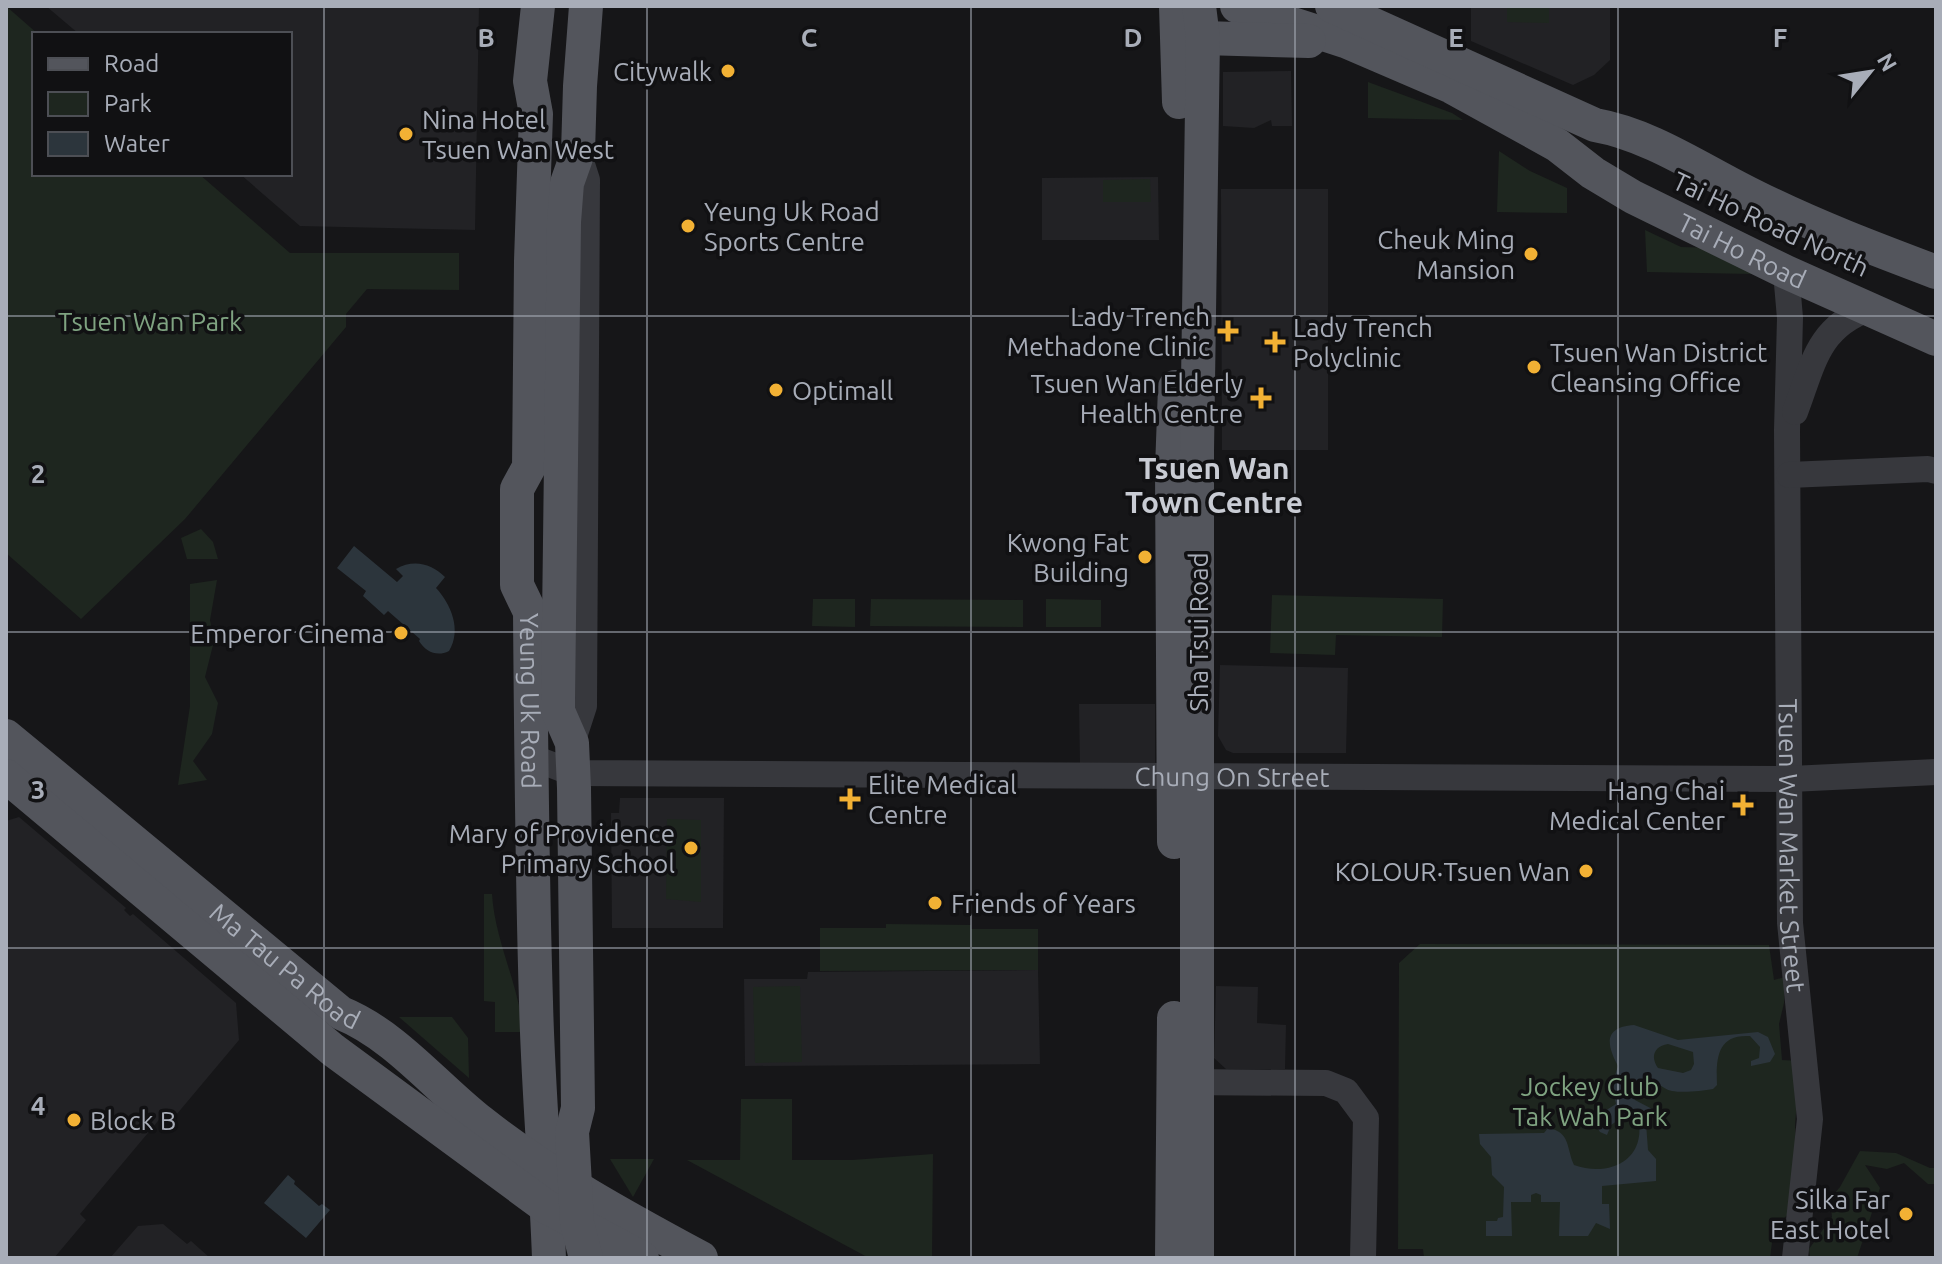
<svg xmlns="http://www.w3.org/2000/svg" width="1942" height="1264" font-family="Ubuntu,sans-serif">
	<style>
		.built { fill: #222225 }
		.green { fill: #1e261f }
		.water { fill: #2c353c; fill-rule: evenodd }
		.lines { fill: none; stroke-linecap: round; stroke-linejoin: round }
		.minor { stroke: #37383d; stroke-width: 26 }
		.major { stroke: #53555c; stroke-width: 34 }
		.grid { fill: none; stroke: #a8adb8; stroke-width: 2; stroke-opacity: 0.55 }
		.poi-dot { fill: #f2b134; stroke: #111113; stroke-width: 3 }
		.labels { text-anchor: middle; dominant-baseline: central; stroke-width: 7; stroke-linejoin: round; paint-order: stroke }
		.poi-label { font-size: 26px; fill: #a8adb8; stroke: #111113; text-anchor: end }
		.street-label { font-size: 26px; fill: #a8adb8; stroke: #111113 }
		.park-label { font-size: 26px; fill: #7fa381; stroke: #111113 }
		.quarter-label { font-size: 30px; font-weight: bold; fill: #c9ccd4; stroke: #111113 }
		.grid-label { font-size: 26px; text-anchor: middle; font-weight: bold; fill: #a8adb8; stroke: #111113; stroke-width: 7; stroke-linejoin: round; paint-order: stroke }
	</style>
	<rect width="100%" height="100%" fill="#161618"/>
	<!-- built -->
	<g class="built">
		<path d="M 46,6 L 479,6 L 475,230 L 300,226 L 240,174 L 290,174 L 290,34 L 79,34 Z"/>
		<path d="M 1471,6 L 1610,6 L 1610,60 L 1594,75 L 1573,85 L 1471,41 Z"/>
		<path d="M 1291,71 L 1292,126 L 1272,126 L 1271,120 L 1254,128 L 1223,126 L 1223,72 Z"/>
		<path d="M 1158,177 L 1159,240 L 1042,240 L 1042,178 Z"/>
		<path d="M 1221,189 L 1328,189 L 1328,450 L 1222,450 Z"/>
		<path d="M 1220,665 L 1348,668 L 1346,753 L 1233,753 L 1226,750 L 1218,736 Z"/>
		<path d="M 1079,704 L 1155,704 L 1155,764 L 1080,764 Z"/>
		<path d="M 620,798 L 724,798 L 723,928 L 612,928 L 611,813 L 619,813 Z"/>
		<path d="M 19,817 L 126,908 L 124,910 L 130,916 L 133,914 L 236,1003 L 239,1040 L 171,1121 L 163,1115 L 80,1214 L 86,1220 L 54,1258 L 6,1258 L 6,821 Z"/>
		<path d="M 1038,970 L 1040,1064 L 745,1066 L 744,979 L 807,979 L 808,972 Z"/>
		<path d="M 1216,986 L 1258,987 L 1257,1023 L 1286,1025 L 1285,1069 L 1226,1069 L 1214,1058 Z"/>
		<path d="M 163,1224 L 187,1244 L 191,1241 L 210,1258 L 110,1258 L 138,1226 Z"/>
	</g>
	<!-- green -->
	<g class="green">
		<path d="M 6,6 L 38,34 L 34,34 L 34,174 L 199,174 L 290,253 L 459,253 L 459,290 L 367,289 L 346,314 L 346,327 L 185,519 L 81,619 L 6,553 Z"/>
		<path d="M 1507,6 L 1549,6 L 1549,23 L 1507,22 Z"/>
		<path d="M 1368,82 L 1452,113 L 1463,120 L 1368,118 Z"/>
		<path d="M 1499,151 L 1530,171 L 1567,188 L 1567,213 L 1497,212 Z"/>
		<path d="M 1150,179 L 1151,202 L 1103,202 L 1103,180 Z"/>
		<path d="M 1645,230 L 1681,247 L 1715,248 L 1753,274 L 1647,272 Z"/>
		<path d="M 201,529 L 213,542 L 218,559 L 187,559 L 181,538 Z"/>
		<path d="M 217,580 L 210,620 L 214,641 L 205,677 L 218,703 L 212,734 L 193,761 L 207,780 L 178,785 L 190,706 L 190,584 Z"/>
		<path d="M 1272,595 L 1443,599 L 1442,637 L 1336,635 L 1335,655 L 1270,653 Z"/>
		<path d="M 813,599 L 855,599 L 855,627 L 812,626 Z"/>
		<path d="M 871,599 L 1023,600 L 1023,627 L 870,626 Z"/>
		<path d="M 1046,599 L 1101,600 L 1101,627 L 1046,627 Z"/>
		<path d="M 667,819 L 701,820 L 701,902 L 666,899 Z"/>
		<path d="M 484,894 L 492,894 C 495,942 519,984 523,1032 L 495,1032 L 495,1002 L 484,1001 Z"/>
		<path d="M 886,924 L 971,925 L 971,929 L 1038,929 L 1038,970 L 820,971 L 820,928 L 886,928 Z"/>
		<path d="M 1420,944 L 1769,945 L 1774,980 L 1785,977 L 1784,1003 L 1779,1024 L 1782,1060 L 1800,1061 L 1795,1125 L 1797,1158 L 1815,1190 L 1774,1227 L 1770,1258 L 1424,1258 L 1423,1249 L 1398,1249 L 1399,963 Z"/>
		<path d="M 800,986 L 802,1062 L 755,1063 L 753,987 Z"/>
		<path d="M 399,1017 L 452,1017 L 468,1038 L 469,1078 Z"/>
		<path d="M 741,1099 L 792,1099 L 792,1160 L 852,1160 L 933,1154 L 932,1258 L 869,1258 L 687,1160 L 740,1160 Z"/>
		<path d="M 1860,1151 L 1896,1153 L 1930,1168 L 1936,1168 L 1936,1184 L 1928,1184 L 1904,1163 L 1887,1169 L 1865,1165 L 1880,1188 L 1857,1258 L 1810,1258 L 1809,1249 L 1832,1217 L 1830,1199 L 1840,1187 Z"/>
		<path d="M 610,1159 L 654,1159 L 633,1197 Z"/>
	</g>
	<!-- water -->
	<g class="water">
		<path d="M 354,546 L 397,582 L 403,576 L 396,569 C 413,559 431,563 445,577 L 436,588 C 451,604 462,630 449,651 C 437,657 426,652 419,641 L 420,639 L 388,611 L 384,615 L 363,596 L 366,591 L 337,568 Z"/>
		<path d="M 1634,1025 L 1678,1040 L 1758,1032 L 1768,1037 L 1775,1054 L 1770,1062 L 1751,1066 L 1751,1061 L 1759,1058 L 1760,1047 L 1750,1036 C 1717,1034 1716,1058 1717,1085 L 1713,1089 C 1702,1091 1683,1093 1672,1091 C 1656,1087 1648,1067 1632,1091 L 1635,1100 L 1654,1110 L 1654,1114 L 1646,1123 L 1648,1150 L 1656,1159 L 1656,1181 L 1602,1186 L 1602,1204 L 1609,1204 L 1610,1229 L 1596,1223 L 1588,1236 L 1559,1236 L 1560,1202 L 1541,1202 L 1541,1195 L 1536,1193 L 1531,1195 L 1531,1202 L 1511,1202 L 1512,1236 L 1486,1236 L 1486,1221 L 1497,1221 L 1498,1218 L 1503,1217 L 1504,1187 L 1492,1175 L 1491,1157 L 1480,1144 L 1479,1134 L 1544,1133 L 1548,1128 C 1571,1132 1566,1148 1574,1165 C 1607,1177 1644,1162 1639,1123 L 1620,1119 L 1611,1125 L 1607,1135 L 1600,1132 L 1592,1119 L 1616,1104 L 1612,1085 L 1618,1066 C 1606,1044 1604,1027 1634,1025 ZM 1668,1044 L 1693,1052 L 1694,1064 L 1691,1070 L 1683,1073 L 1658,1068 C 1650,1057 1654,1046 1668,1044 Z"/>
		<path d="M 288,1175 L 295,1181 L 294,1184 L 319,1206 L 322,1204 L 330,1210 L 306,1238 L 264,1203 Z"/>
	</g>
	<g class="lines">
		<!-- minor -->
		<g class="minor">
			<path id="s1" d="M 1786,272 L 1790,318 L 1787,430 L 1790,923 L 1810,1119 L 1795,1258"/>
			<path d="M 1795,412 C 1813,365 1817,328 1868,309"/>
			<path d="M 1789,475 L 1928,469 L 1936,471"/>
			<path d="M 572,743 L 584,706 L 587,180 L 578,152"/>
			<path id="s2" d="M 531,757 L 573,773 L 1791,779 L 1936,772"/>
			<path d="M 1181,1082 L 1326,1083 L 1346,1091 L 1366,1118 L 1363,1258"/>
		</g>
		<!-- major -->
		<g class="major">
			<path id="s3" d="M 538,6 L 530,81 L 536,114 L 531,261 L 529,467 L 517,489 L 517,585 L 530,612 C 531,742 532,872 536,1002 C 538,1088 546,1173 549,1258"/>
			<path d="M 1176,6 L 1179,102"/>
			<path id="s4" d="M 1237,6 L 1345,41 L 1452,87 L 1557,145 L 1593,173 L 1633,197 L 1786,272 L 1936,339"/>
			<path d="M 1332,6 L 1595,125 C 1652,135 1704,172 1756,197 C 1814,226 1875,249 1936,272"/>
			<path d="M 1203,38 L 1309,41"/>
			<path id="s5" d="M 6,736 L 341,1013 C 395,1035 435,1086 481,1122 C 548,1175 625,1217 701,1258"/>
			<path d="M 6,776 L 333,1050 L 545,1206 L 642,1258"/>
			<path d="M 1174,842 L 1172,469 L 1175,387"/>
			<path d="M 586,1258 L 577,1223 L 575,1185 L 572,1132 L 578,1108 L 574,788 L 572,743 L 558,711 L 558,700 L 564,222 L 567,183 L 578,152 L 580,86 L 586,6"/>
			<path d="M 1172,1258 L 1174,1018"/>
			<path d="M 1197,1258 L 1197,451 L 1203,38 L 1199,6"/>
		</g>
	</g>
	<!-- grid -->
	<path class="grid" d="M 324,6 L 324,1258M 647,6 L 647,1258M 971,6 L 971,1258M 1295,6 L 1295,1258M 1618,6 L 1618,1258M 6,316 L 1936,316M 6,632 L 1936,632M 6,948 L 1936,948"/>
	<!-- markers -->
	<g class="poi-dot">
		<circle cx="728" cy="71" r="8"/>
		<circle cx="406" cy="134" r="8"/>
		<circle cx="688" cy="226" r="8"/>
		<circle cx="1531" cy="254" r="8"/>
		<path d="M1224 319h8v8h8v8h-8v8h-8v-8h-8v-8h8z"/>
		<path d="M1271 330h8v8h8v8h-8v8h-8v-8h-8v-8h8z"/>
		<circle cx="1534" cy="367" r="8"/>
		<circle cx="776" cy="390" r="8"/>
		<path d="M1257 386h8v8h8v8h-8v8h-8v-8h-8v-8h8z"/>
		<circle cx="1145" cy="557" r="8"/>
		<circle cx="401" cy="633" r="8"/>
		<path d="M846 787h8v8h8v8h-8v8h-8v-8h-8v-8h8z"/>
		<path d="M1739 793h8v8h8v8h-8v8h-8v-8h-8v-8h8z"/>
		<circle cx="691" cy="848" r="8"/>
		<circle cx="1586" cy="871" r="8"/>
		<circle cx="935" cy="903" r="8"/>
		<circle cx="74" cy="1120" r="8"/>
		<circle cx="1906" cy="1214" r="8"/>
	</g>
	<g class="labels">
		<!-- poi labels -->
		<g class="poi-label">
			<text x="712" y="71">Citywalk</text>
			<text x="422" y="119" text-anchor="start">Nina Hotel<tspan x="422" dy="30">Tsuen Wan West</tspan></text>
			<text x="704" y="211" text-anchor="start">Yeung Uk Road<tspan x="704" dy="30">Sports Centre</tspan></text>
			<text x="1515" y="239">Cheuk Ming<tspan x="1515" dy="30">Mansion</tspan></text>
			<text x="1210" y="316">Lady Trench<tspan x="1210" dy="30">Methadone Clinic</tspan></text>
			<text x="1293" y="327" text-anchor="start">Lady Trench<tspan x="1293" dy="30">Polyclinic</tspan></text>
			<text x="1550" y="352" text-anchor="start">Tsuen Wan District<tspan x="1550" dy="30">Cleansing Office</tspan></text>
			<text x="1243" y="383">Tsuen Wan Elderly<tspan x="1243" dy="30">Health Centre</tspan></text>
			<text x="792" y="390" text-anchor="start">Optimall</text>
			<text x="1129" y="542">Kwong Fat<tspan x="1129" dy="30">Building</tspan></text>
			<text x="385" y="633">Emperor Cinema</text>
			<text x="868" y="784" text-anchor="start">Elite Medical<tspan x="868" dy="30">Centre</tspan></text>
			<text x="1725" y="790">Hang Chai<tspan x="1725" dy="30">Medical Center</tspan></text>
			<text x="675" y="833">Mary of Providence<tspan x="675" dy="30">Primary School</tspan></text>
			<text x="1570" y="871">KOLOUR‧Tsuen Wan</text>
			<text x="951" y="903" text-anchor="start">Friends of Years</text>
			<text x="90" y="1120" text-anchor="start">Block B</text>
			<text x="1890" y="1199">Silka Far<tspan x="1890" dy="30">East Hotel</tspan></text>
		</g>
		<!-- street labels -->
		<g class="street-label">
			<text transform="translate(1771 224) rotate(25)">Tai Ho Road North</text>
			<text stroke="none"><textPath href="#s4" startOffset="564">Tai Ho Road</textPath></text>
			<text transform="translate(1198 632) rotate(-90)">Sha Tsui Road</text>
			<text stroke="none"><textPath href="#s3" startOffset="702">Yeung Uk Road</textPath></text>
			<text stroke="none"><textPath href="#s2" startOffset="704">Chung On Street</textPath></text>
			<text stroke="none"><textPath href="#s1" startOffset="574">Tsuen Wan Market Street</textPath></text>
			<text stroke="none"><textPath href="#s5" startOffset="362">Ma Tau Pa Road</textPath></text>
		</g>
		<!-- park labels -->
		<g class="park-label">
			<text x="150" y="321">Tsuen Wan Park</text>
			<text x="1590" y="1086">Jockey Club<tspan x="1590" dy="30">Tak Wah Park</tspan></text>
		</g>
		<!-- quarter labels -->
		<g class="quarter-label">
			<text x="1214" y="468">Tsuen Wan<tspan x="1214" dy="34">Town Centre</tspan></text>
		</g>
	</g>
	<g class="grid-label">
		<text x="486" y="47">B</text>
		<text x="809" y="47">C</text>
		<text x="1133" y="47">D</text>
		<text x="1456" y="47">E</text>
		<text x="1780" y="47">F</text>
		<text x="38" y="483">2</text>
		<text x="38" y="799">3</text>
		<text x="38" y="1115">4</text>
	</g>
	<!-- border -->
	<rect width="1942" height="1264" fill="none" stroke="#a8adb8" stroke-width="16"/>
	<!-- legend -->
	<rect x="32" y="32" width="260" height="144" fill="#111113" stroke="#4d4f55" stroke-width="2"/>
	<rect x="48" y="58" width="40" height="12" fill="#53555c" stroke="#4d4f55" stroke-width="2"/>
	<text x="104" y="72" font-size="24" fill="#a8adb8">Road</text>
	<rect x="48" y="92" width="40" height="24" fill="#1e261f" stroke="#4d4f55" stroke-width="2"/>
	<text x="104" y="112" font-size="24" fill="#a8adb8">Park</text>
	<rect x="48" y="132" width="40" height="24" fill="#2c353c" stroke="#4d4f55" stroke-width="2"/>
	<text x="104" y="152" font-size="24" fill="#a8adb8">Water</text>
	<!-- north arrow -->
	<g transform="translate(1870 72) rotate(60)" stroke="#111113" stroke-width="6" paint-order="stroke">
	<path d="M0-6L14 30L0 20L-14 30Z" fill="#a8adb8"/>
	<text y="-12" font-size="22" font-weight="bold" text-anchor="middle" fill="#a8adb8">N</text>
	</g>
</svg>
